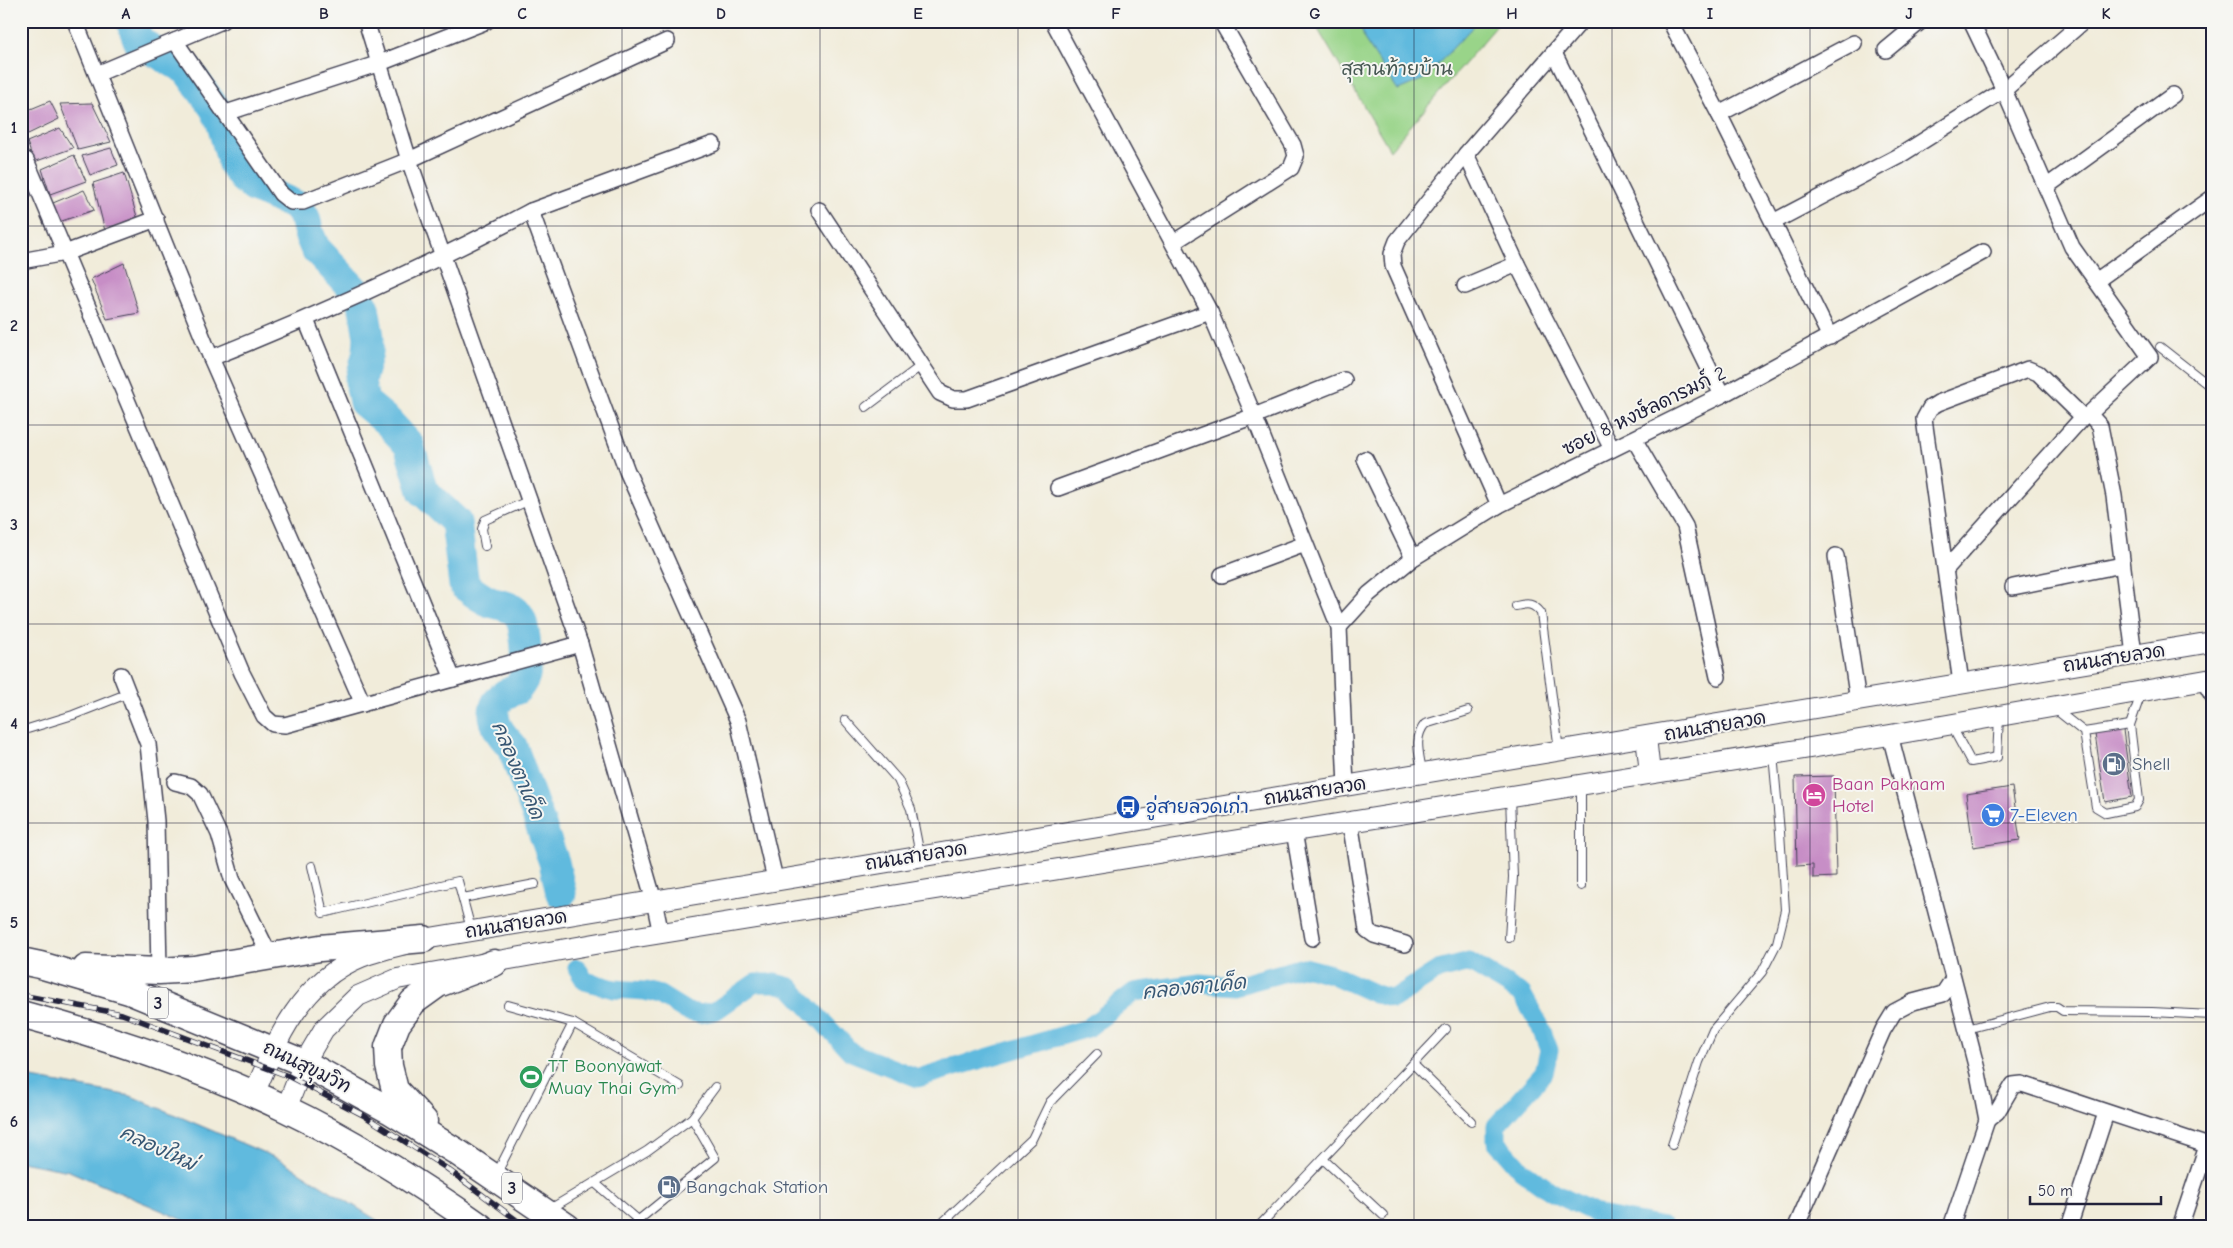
<svg xmlns="http://www.w3.org/2000/svg" width="2233" height="1248" font-family="'Comic Neue','Playpen Sans Thai',sans-serif">
	<style>
		.green { fill: #99d489; stroke: #5e7b62 }
		.water { fill: #61bade; stroke: #426e8c }
		.lines { fill: none; stroke-linecap: round; stroke-linejoin: round }
		.canal { stroke: #61bade; stroke-width: 19 }
		.river { stroke: #61bade; stroke-width: 31 }
		.building { fill: #c78ec6 }
		.lane-casing { stroke: #414053; stroke-width: 10 }
		.street-casing { stroke: #414053; stroke-width: 18 }
		.secondary-casing { stroke: #414053; stroke-width: 22 }
		.highway-casing { stroke: #414053; stroke-width: 29 }
		.lane { stroke: #fff; stroke-width: 8 }
		.street { stroke: #fff; stroke-width: 15 }
		.secondary { stroke: #fff; stroke-width: 20 }
		.highway { stroke: #fff; stroke-width: 26 }
		.rail-casing { stroke: #22223b; stroke-width: 5.5 }
		.rail { stroke: #f6f6f2; stroke-width: 4; stroke-dasharray: 11; stroke-linecap: butt }
		.grid { fill: none; stroke: #22223b; stroke-width: 1; stroke-opacity: 0.55 }
		.labels { text-anchor: middle; dominant-baseline: central; stroke-width: 4; stroke-linejoin: round; paint-order: stroke }
		.shield { fill: #f6f6f2; stroke: #626272; stroke-width: 1 }
		.shield-label { font-size: 18px; font-weight: bold; fill: #22223b }
		.park-label { font-size: 19px; fill: #465752; stroke: #f6f6f2 }
		.street-label { font-size: 19px; fill: #22223b; stroke: #f6f6f2 }
		.service-label { font-size: 19px; fill: #4e5e75; stroke: #f6f6f2; text-anchor: start }
		.hotel-label { font-size: 19px; fill: #b23c85; stroke: #f6f6f2; text-anchor: start }
		.transit-label { font-size: 19px; fill: #164399; stroke: #f6f6f2; text-anchor: start }
		.shop-label { font-size: 19px; fill: #366cbe; stroke: #f6f6f2; text-anchor: start }
		.leisure-label { font-size: 19px; fill: #27864d; stroke: #f6f6f2; text-anchor: start }
		.water-label { font-size: 20px; font-style: italic; fill: #385774; stroke: #f6f6f2 }
		.neatline { fill: none; stroke: #22223b; stroke-width: 2 }
		.grid-label { font-size: 16px; text-anchor: middle; font-weight: bold; fill: #22223b }
	</style>
	<rect width="100%" height="100%" fill="#f6f6f2"/>
	<filter id="ink" filterUnits="userSpaceOnUse"><feTurbulence type="fractalNoise" baseFrequency=".02" numOctaves="2"/><feDisplacementMap in="SourceGraphic" scale="10" xChannelSelector="R" yChannelSelector="G"/><feConvolveMatrix kernelMatrix="1 2 1 2 8 2 1 2 1" color-interpolation-filters="sRGB"/></filter>
	<filter id="wash" filterUnits="userSpaceOnUse"><feTurbulence type="fractalNoise" baseFrequency=".0096" numOctaves="4" result="noise"/><feDisplacementMap in="SourceGraphic" scale="20" xChannelSelector="R" yChannelSelector="G"/><feGaussianBlur stdDeviation="1.12" result="paint"/><feColorMatrix in="noise" values="0 0 0 0 0 0 0 0 0 0 0 0 0 0 0 0 0 1.4 0 .05"/><feComposite in="paint" operator="in"/></filter>
	<g filter="url(#wash)">
		<rect width="100%" height="100%" fill="#f1ecda"/>
		<!-- green -->
		<path class="green" d="M 1313,21 L 1501,21 L 1390,150 Z"/>
		<!-- water -->
		<g class="water">
			<path d="M 1363,21 L 1478,21 L 1424,79 L 1398,90 L 1364,39 L 1361,25 Z"/>
			<path d="M 21,1076 L 131,1096 L 281,1160 L 388,1227 L 200,1227 L 69,1171 L 21,1162 Z"/>
		</g>
		<g class="lines">
			<!-- canal -->
			<path class="canal" d="M 577,968 L 585,981 L 614,989 L 645,991 L 660,995 L 686,1011 L 700,1014 L 715,1011 L 755,983 L 775,983 L 790,987 L 851,1052 L 918,1078 L 1088,1028 L 1134,992 L 1200,983 L 1235,986 L 1304,967 L 1331,974 L 1373,993 L 1393,999 L 1438,970 L 1469,962 L 1522,994 L 1540,1026 L 1549,1050 L 1544,1073 L 1496,1126 L 1496,1141 L 1521,1170 L 1552,1192 L 1599,1215 L 1664,1227"/>
			<!-- river -->
			<path class="river" d="M 131,21 L 139,42 L 187,70 L 214,107 L 221,121 L 233,164 L 242,177 L 254,187 L 295,205 L 305,218 L 309,234 L 315,248 L 358,294 L 364,308 L 369,337 L 368,352 L 360,381 L 364,402 L 388,422 L 409,445 L 423,491 L 456,522 L 464,585 C 472,591 480,598 490,602 C 500,605 510,605 518,614 C 526,624 528,663 525,675 C 524,680 520,685 517,689 C 484,700 490,725 512,746 L 554,862 L 561,893"/>
		</g>
		<g id="blocks">
			<!-- building -->
			<g class="building">
				<path d="M 50,101 L 59,119 L 28,134 L 21,123 L 21,113 Z"/>
				<path d="M 92,103 L 111,142 L 78,150 L 60,104 Z"/>
				<path d="M 60,128 L 73,148 L 34,162 L 27,142 Z"/>
				<path d="M 111,148 L 118,165 L 90,175 L 82,156 Z"/>
				<path d="M 74,155 L 86,181 L 50,194 L 42,169 Z"/>
				<path d="M 124,173 L 138,220 L 105,231 L 93,183 Z"/>
				<path d="M 84,190 L 94,210 L 59,222 L 53,203 Z"/>
				<path d="M 124,263 L 139,313 L 107,319 L 91,279 Z"/>
				<path d="M 2123,730 L 2132,797 L 2105,802 L 2095,734 Z"/>
				<path d="M 1834,776 L 1836,877 L 1813,878 L 1813,865 L 1797,866 L 1795,777 Z"/>
				<path d="M 2012,787 L 2020,840 L 1973,847 L 1966,794 Z"/>
			</g>
		</g>
	</g>
	<g filter="url(#ink)">
		<use href="#blocks" fill-opacity="0" stroke="#414053" stroke-width="1"/>
		<g class="lines">
			<!-- lane casing -->
			<g class="lane-casing">
				<g id="lane">
					<path d="M 2160,347 L 2211,387"/>
					<path d="M 866,407 L 922,365"/>
					<path d="M 485,546 L 482,529 L 485,520 L 530,500"/>
					<path d="M 1516,606 C 1528,603 1533,603 1541,613 L 1559,750"/>
					<path d="M 2055,709 L 2084,732 L 2096,807 L 2106,813 L 2135,807 L 2139,800 L 2130,725 L 2141,694"/>
					<path d="M 845,720 L 898,780 L 911,809 L 920,855"/>
					<path d="M 1951,725 L 1971,762 L 1997,757 L 1999,717"/>
					<path d="M 21,731 L 73,715 L 129,693"/>
					<path d="M 2084,732 L 2130,725"/>
					<path d="M 1422,772 C 1420,756 1413,738 1425,724 L 1468,711"/>
					<path d="M 1581,786 L 1581,886"/>
					<path d="M 312,866 L 323,913 L 458,881 L 471,929"/>
					<path d="M 463,898 L 535,884"/>
					<path d="M 1509,938 L 1513,877 L 1510,797"/>
					<path d="M 508,1005 L 573,1023 L 680,1086"/>
					<path d="M 1967,1029 L 2050,1007 L 2057,1007 L 2063,1011 L 2152,1012 L 2212,1015"/>
					<path d="M 1413,1064 L 1471,1121"/>
					<path d="M 692,1118 L 715,1087"/>
					<path d="M 1672,1145 L 1699,1062 L 1713,1030 L 1762,972 L 1777,943 L 1785,910 L 1780,832 L 1773,754"/>
					<path d="M 1323,1159 L 1383,1215"/>
					<path d="M 496,1175 L 573,1023"/>
					<path d="M 595,1183 L 637,1219"/>
					<path d="M 550,1209 L 647,1151 L 692,1118 L 715,1158 L 630,1227"/>
					<path d="M 938,1227 L 1032,1139 L 1050,1102 L 1097,1054"/>
					<path d="M 1258,1227 L 1446,1029"/>
				</g>
			</g>
			<!-- street casing -->
			<g class="street-casing">
				<g id="street">
					<path d="M 75,21 L 211,358 C 321,314 427,266 531,211"/>
					<path d="M 366,21 L 409,160 L 580,644 L 654,901 L 661,934"/>
					<path d="M 1053,21 L 1210,312 L 1254,416 L 1339,627 L 1346,787"/>
					<path d="M 1670,21 L 1719,114 L 1830,337"/>
					<path d="M 175,41 L 222,21"/>
					<path d="M 1886,50 L 1921,21"/>
					<path d="M 1554,53 L 1722,395"/>
					<path d="M 97,74 L 175,41 L 281,194 L 291,202 L 303,202 L 409,160 L 667,41"/>
					<path d="M 226,113 L 380,63 L 487,21"/>
					<path d="M 1719,114 L 1854,43"/>
					<path d="M 713,144 L 531,211 L 627,471 L 738,721 L 775,879"/>
					<path d="M 1466,154 L 1517,264 L 1612,449"/>
					<path d="M 26,160 L 242,673 L 264,716 L 273,724 L 285,725 L 580,644"/>
					<path d="M 2046,187 L 2173,95"/>
					<path d="M 819,210 L 940,393 L 953,399 L 967,399 L 1210,312"/>
					<path d="M 1773,222 L 1899,156 L 2004,90 L 2084,21"/>
					<path d="M 1174,242 L 1291,168 L 1296,156 L 1293,145 L 1221,21"/>
					<path d="M 21,261 L 65,253 L 156,219"/>
					<path d="M 2096,281 L 2212,198"/>
					<path d="M 1465,286 L 1517,264"/>
					<path d="M 306,320 L 453,679"/>
					<path d="M 211,358 L 363,704"/>
					<path d="M 2089,414 L 2100,426 L 2114,496 L 2134,655"/>
					<path d="M 1634,439 L 1685,526 L 1718,677"/>
					<path d="M 1365,459 L 1413,558"/>
					<path d="M 1058,488 L 1254,416 L 1344,380"/>
					<path d="M 1499,505 L 1393,266 L 1392,254 L 1397,241 L 1466,154 L 1581,21"/>
					<path d="M 1836,556 L 1858,701"/>
					<path d="M 1946,569 L 2083,417 L 2089,414 L 2150,357 L 2072,247 L 2004,90 L 1971,21"/>
					<path d="M 1222,575 L 1305,544"/>
					<path d="M 2013,587 L 2122,565"/>
					<path d="M 1339,627 L 1369,594 L 1413,558 L 1499,505 L 1722,395 L 1983,252"/>
					<path d="M 121,675 L 148,744 L 156,821 L 159,971"/>
					<path d="M 2204,681 L 2212,695"/>
					<path d="M 1961,683 L 1924,419 L 1930,408 L 1938,403 L 2028,369 L 2038,373 L 2083,417"/>
					<path d="M 1890,735 L 1978,1073 L 1987,1120 L 1951,1227"/>
					<path d="M 175,782 L 191,786 L 200,794 L 219,834 L 232,879 L 270,956"/>
					<path d="M 1350,821 L 1367,930 L 1374,935 L 1405,944"/>
					<path d="M 1294,831 L 1312,938"/>
					<path d="M 1987,1120 L 1997,1112 L 2013,1085 L 2022,1084 L 2212,1147"/>
					<path d="M 1796,1227 L 1883,1030 L 1894,1012 L 1913,1002 L 1943,994 L 1953,979"/>
					<path d="M 2069,1227 L 2106,1113"/>
					<path d="M 2180,1227 L 2207,1146"/>
				</g>
			</g>
			<!-- secondary casing -->
			<g class="secondary-casing">
				<g id="secondary">
					<path d="M 1646,737 L 1650,773"/>
					<path d="M 254,1094 C 277,1039 301,981 361,957 C 381,949 403,945 424,939 C 1020,840 1616,741 2212,642"/>
					<path d="M 286,1109 L 304,1063 L 324,1029 L 358,996 L 397,979 L 606,942 L 1890,735 L 2212,679"/>
				</g>
			</g>
			<!-- highway casing -->
			<g class="highway-casing">
				<g id="highway">
					<path d="M 21,961 L 40,965 L 129,991 L 304,1063 L 389,1110 L 457,1152 L 567,1227"/>
					<path d="M 86,968 L 159,971 L 194,969 L 320,948 L 424,939"/>
					<path d="M 21,1014 C 111,1038 200,1068 284,1108 C 353,1141 419,1183 481,1227"/>
					<path d="M 424,1121 L 395,1090 L 389,1066 L 388,1047 L 397,1024 L 413,1002 L 438,984 L 494,963"/>
				</g>
			</g>
			<!-- lane -->
			<use href="#lane" class="lane"/>
			<!-- street -->
			<use href="#street" class="street"/>
			<!-- secondary -->
			<use href="#secondary" class="secondary"/>
			<!-- highway -->
			<use href="#highway" class="highway"/>
			<!-- rail casing -->
			<g class="rail-casing">
				<path id="rail" d="M 21,995 L 122,1014 L 288,1076 L 363,1115 L 446,1168 L 526,1227"/>
			</g>
			<!-- rail -->
			<use href="#rail" class="rail"/>
		</g>
	</g>
	<!-- grid -->
	<path class="grid" d="M 226,21 L 226,1227M 424,21 L 424,1227M 622,21 L 622,1227M 820,21 L 820,1227M 1018,21 L 1018,1227M 1216,21 L 1216,1227M 1414,21 L 1414,1227M 1612,21 L 1612,1227M 1810,21 L 1810,1227M 2008,21 L 2008,1227M 21,226 L 2212,226M 21,425 L 2212,425M 21,624 L 2212,624M 21,823 L 2212,823M 21,1022 L 2212,1022"/>
	<!-- icons -->
	<defs>
		<g id="fuel-disc" transform="scale(1.25)"><circle r="9.5" fill="#5c6f8a" stroke="#f6f6f2"/><path d="M-5.5-6h7V0h2V4h1.3V-2.5L3-4.5l.8-.8L6-3V5H2.5V1h-1V6h-7ZM-4.2-4.7v3.2H.2V-4.7Z" fill="#fff"/></g>
		<g id="hotel-disc" transform="scale(1.25)"><circle r="9.5" fill="#d1479c" stroke="#f6f6f2"/><path d="M-6-4.5h1.5V1H6V5H4.5V3h-9V5H-6ZM-4 0a1.8 1.8 0 1 1 3.6 0ZM.5 0V-2.5h3Q6-2.5 6 0Z" fill="#fff"/></g>
		<g id="bus-disc" transform="scale(1.25)"><circle r="9.5" fill="#1a4fb4" stroke="#f6f6f2"/><path d="M-5-6H5V4H4V6H2V4H-2V6H-4V4H-5ZM-3.5-4V0h7V-4ZM-3.5 1.2v1.5H-2V1.2ZM2 1.2v1.5H3.5V1.2Z" fill="#fff"/></g>
		<g id="supermarket-disc" transform="scale(1.25)"><circle r="9.5" fill="#3f7fe0" stroke="#f6f6f2"/><path d="M-6-5.5h2.5l.6 2H6L4.5 2H-2.5L-4.4-4H-6ZM-1.5 3.2a1.3 1.3 0 1 0 .1 0ZM3 3.2a1.3 1.3 0 1 0 .1 0Z" fill="#fff"/></g>
		<g id="stadium-disc" transform="scale(1.25)"><circle r="9.5" fill="#2e9e5b" stroke="#f6f6f2"/><path d="M0-5a6.5 5 0 1 0 0 10a6.5 5 0 1 0 0-10ZM-3.5-1.8h7v3.6h-7Z" fill="#fff"/></g>
	</defs>
	<g fill-rule="evenodd">
		<use href="#fuel-disc" x="2114" y="764"/>
		<use href="#hotel-disc" x="1814" y="795"/>
		<use href="#bus-disc" x="1128" y="807"/>
		<use href="#supermarket-disc" x="1993" y="815"/>
		<use href="#stadium-disc" x="531" y="1077"/>
		<use href="#fuel-disc" x="669" y="1187"/>
	</g>
	<g class="labels">
		<!-- shield labels -->
		<g class="shield">
			<rect x="148" y="987.5" width="20" height="31" rx="4"/>
			<rect x="502" y="1172.5" width="20" height="31" rx="4"/>
		</g>
		<g class="shield-label">
			<text x="158" y="1003">3</text>
			<text x="512" y="1188">3</text>
		</g>
		<!-- park labels -->
		<g class="park-label">
			<text x="1397" y="69">สุสานท้ายบ้าน</text>
		</g>
		<!-- street labels -->
		<g class="street-label">
			<text transform="translate(1644 411) rotate(-26)">ซอย 8 หงษ์ลดารมภ์ 2</text>
			<text transform="translate(2114 658) rotate(-9)">ถนนสายลวด</text>
			<text transform="translate(1715 726) rotate(-10)">ถนนสายลวด</text>
			<text transform="translate(1315 791) rotate(-9)">ถนนสายลวด</text>
			<text transform="translate(916 856) rotate(-9)">ถนนสายลวด</text>
			<text transform="translate(516 924) rotate(-9)">ถนนสายลวด</text>
			<text transform="translate(307 1067) rotate(26)">ถนนสุขุมวิท</text>
		</g>
		<!-- service labels -->
		<g class="service-label">
			<text x="2132" y="764">Shell</text>
			<text x="686" y="1187">Bangchak Station</text>
		</g>
		<!-- hotel labels -->
		<g class="hotel-label">
			<text x="1832" y="784">Baan Paknam<tspan x="1832" dy="22">Hotel</tspan></text>
		</g>
		<!-- transit labels -->
		<g class="transit-label">
			<text x="1146" y="807">อู่สายลวดเก่า</text>
		</g>
		<!-- shop labels -->
		<g class="shop-label">
			<text x="2010" y="815">7-Eleven</text>
		</g>
		<!-- leisure labels -->
		<g class="leisure-label">
			<text x="548" y="1066">TT Boonyawat<tspan x="548" dy="22">Muay Thai Gym</tspan></text>
		</g>
		<!-- water labels -->
		<g class="water-label">
			<text transform="translate(518 770) rotate(67)">คลองตาเค็ด</text>
			<text transform="translate(1194 987) rotate(-6)">คลองตาเค็ด</text>
			<text transform="translate(158 1148) rotate(25)">คลองใหม่</text>
		</g>
	</g>
	<!-- margin -->
	<rect width="2233" height="1248" fill="none" stroke="#f6f6f2" stroke-width="55"/>
	<!-- scale -->
	<path d="M2030 1196v8h131v-8" fill="none" stroke="#22223b" stroke-width="2.5"/>
	<text x="2038" y="1196" font-size="15" fill="#22223b" stroke="#f6f6f2" stroke-width="4" paint-order="stroke">50 m</text>
	<rect x="28" y="28" width="2178" height="1192" class="neatline"/>
	<g class="grid-label">
		<text x="126" y="19">A</text>
		<text x="324" y="19">B</text>
		<text x="522" y="19">C</text>
		<text x="721" y="19">D</text>
		<text x="918" y="19">E</text>
		<text x="1116" y="19">F</text>
		<text x="1315" y="19">G</text>
		<text x="1512" y="19">H</text>
		<text x="1710" y="19">I</text>
		<text x="1909" y="19">J</text>
		<text x="2106" y="19">K</text>
		<text x="14" y="133">1</text>
		<text x="14" y="331">2</text>
		<text x="14" y="530">3</text>
		<text x="14" y="729">4</text>
		<text x="14" y="928">5</text>
		<text x="14" y="1127">6</text>
	</g>
</svg>
